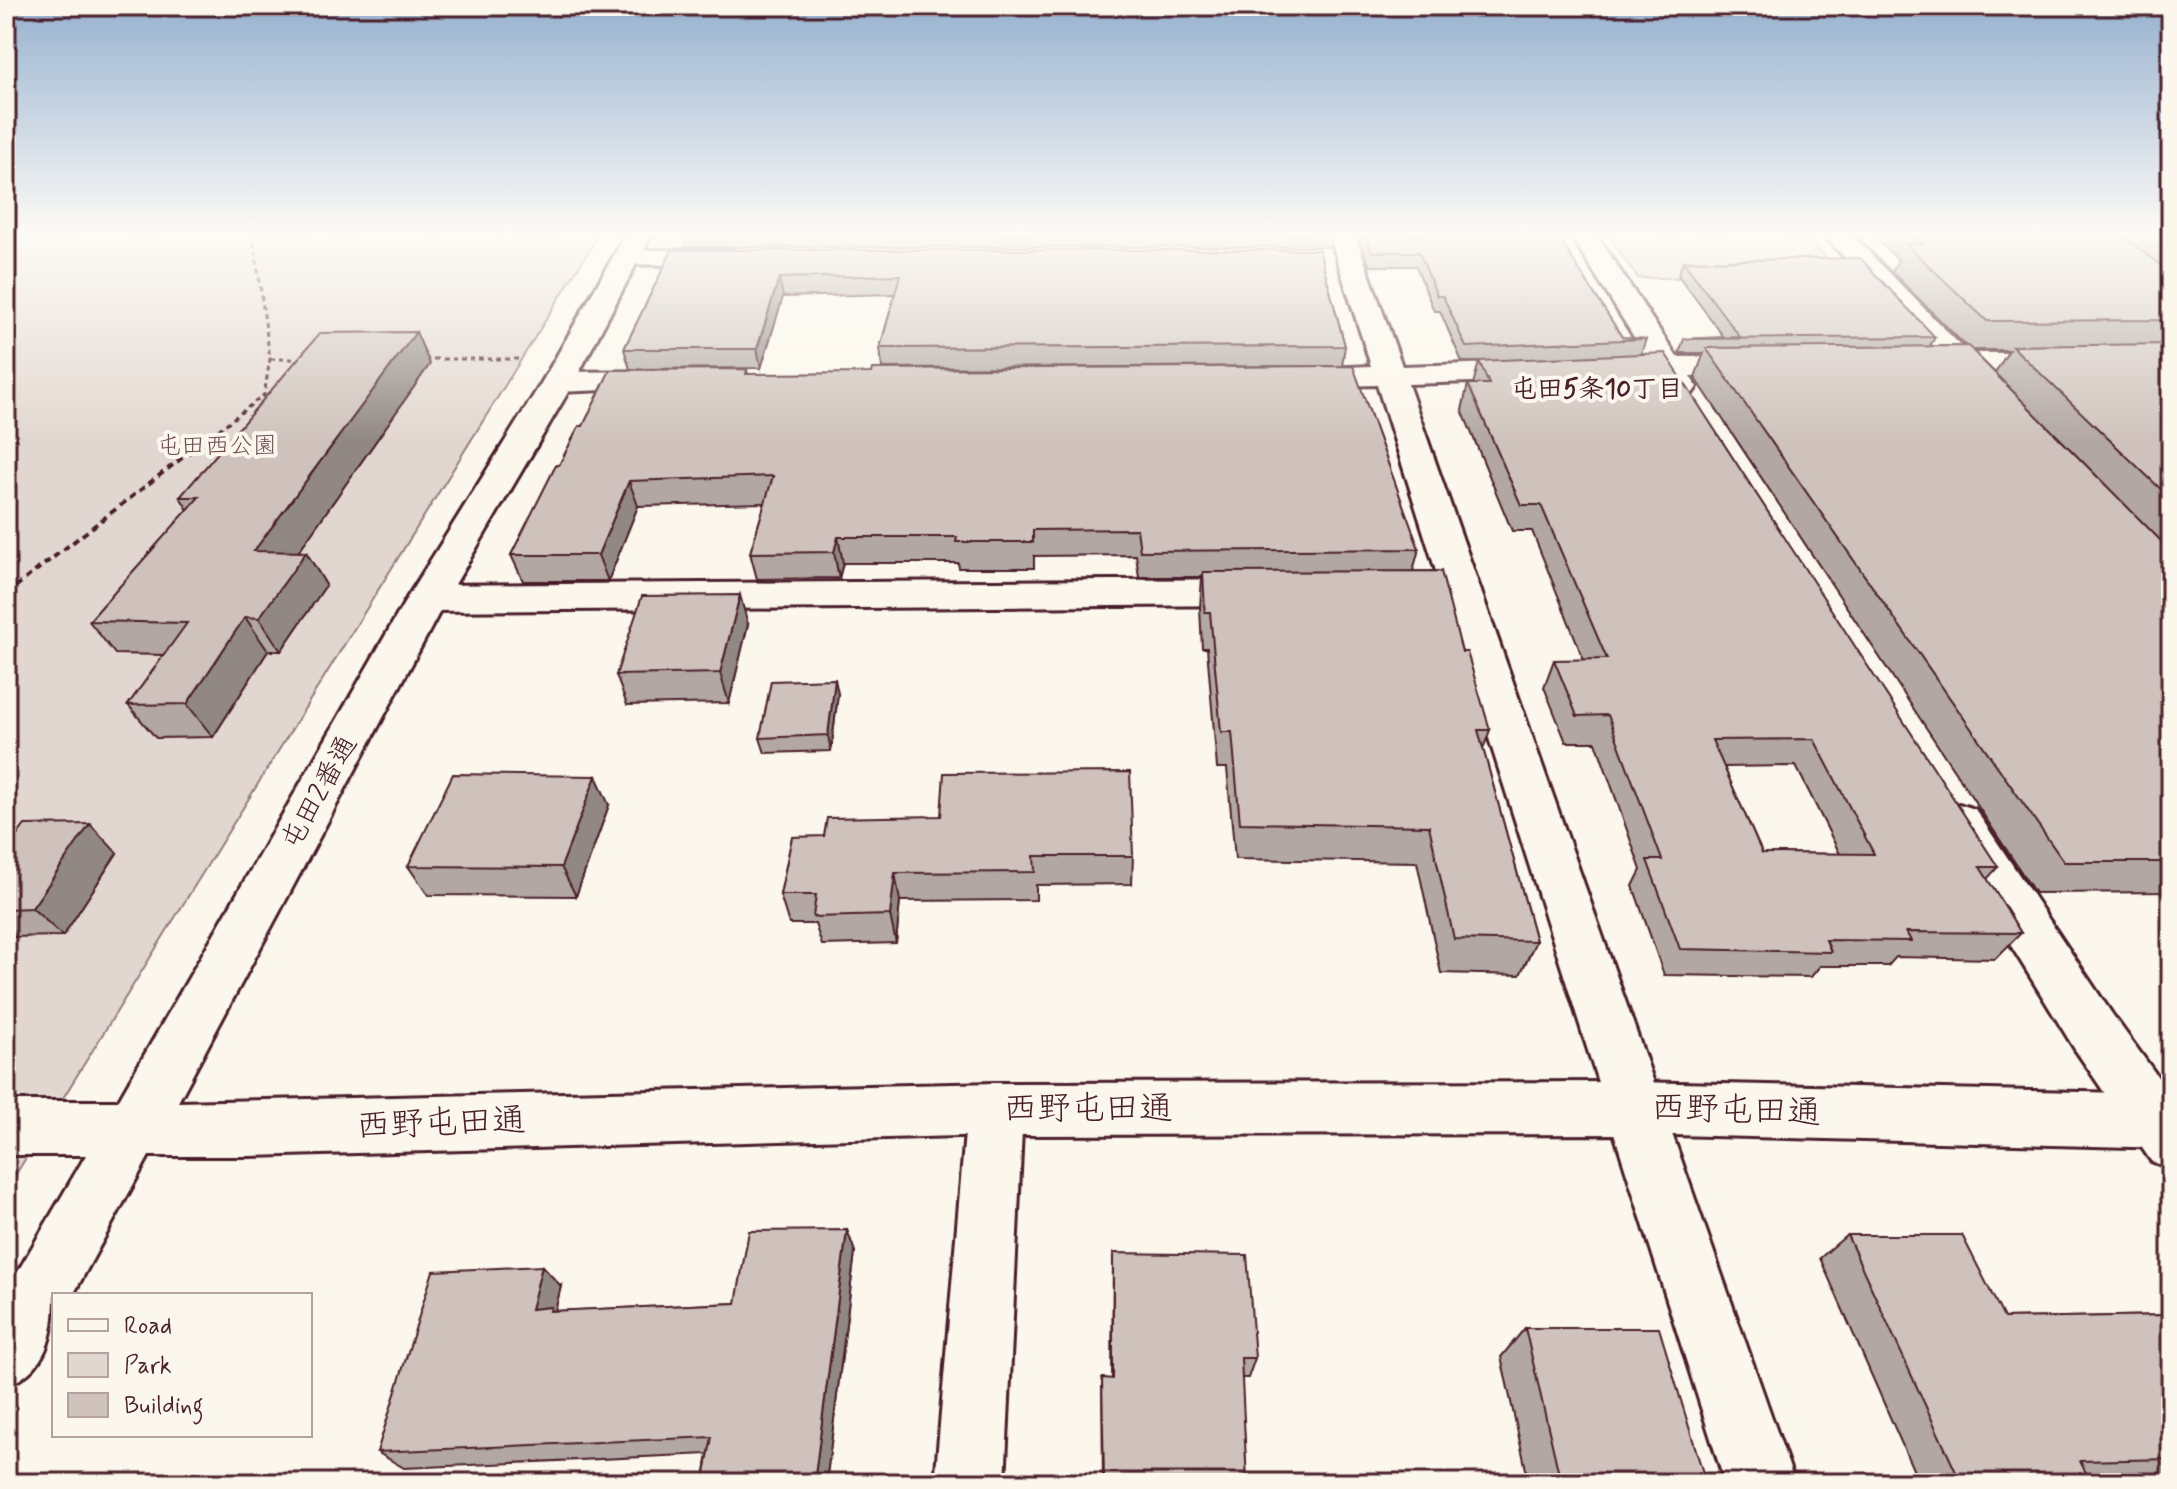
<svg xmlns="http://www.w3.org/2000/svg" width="2177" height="1489" font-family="Mynerve,'Klee One',sans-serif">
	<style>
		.green { fill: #e2d7d0; stroke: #967b7e; stroke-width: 2 }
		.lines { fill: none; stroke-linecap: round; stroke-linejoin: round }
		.minor-casing { stroke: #4a1f2b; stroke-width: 6 }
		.tertiary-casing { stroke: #4a1f2b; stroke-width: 6 }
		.path-far1 { stroke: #4a1f2b; stroke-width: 3; stroke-dasharray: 5 4; stroke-linecap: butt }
		.path { stroke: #4a1f2b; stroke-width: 4; stroke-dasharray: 7 5; stroke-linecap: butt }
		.minor { fill: #fbf7ec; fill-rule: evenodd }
		.tertiary { fill: #fbf7ec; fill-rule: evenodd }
		.wall { fill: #b2a7a2; stroke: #4a1f2b; stroke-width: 2; fill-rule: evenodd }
		.shaded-wall { fill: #918884; stroke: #4a1f2b; stroke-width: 2 }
		.building { fill: #cfc2bc; stroke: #4a1f2b; stroke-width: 2; fill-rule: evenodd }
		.labels { text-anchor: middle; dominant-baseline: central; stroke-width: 8; stroke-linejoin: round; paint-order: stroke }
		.far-park-label { font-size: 24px; fill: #704d54; stroke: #fbf7ec }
		.far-neighbourhood-label { font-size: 26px; font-weight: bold; fill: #4a1f2b; stroke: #fbf7ec }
		.street-label { font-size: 28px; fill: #4a1f2b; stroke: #fbf7ec }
		.near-street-label { font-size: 34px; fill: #4a1f2b; stroke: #fbf7ec }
	</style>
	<rect width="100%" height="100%" fill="#fbf7ec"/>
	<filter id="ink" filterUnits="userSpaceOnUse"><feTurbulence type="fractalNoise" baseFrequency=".0125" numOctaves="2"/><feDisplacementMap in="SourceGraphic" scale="16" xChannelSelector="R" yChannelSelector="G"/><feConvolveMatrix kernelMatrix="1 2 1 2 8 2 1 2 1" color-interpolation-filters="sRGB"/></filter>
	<g filter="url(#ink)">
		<!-- green -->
		<g class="green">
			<path d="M 6,234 L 599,234 L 6,1190 Z"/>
			<path d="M 1607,234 L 1804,234 L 1844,277 L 1638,278 Z"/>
		</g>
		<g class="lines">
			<!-- minor casing -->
			<g class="minor-casing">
				<g id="minor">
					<path d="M 1329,234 L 1355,234 L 1402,366 L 1537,362 L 1548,364 L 1553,371 L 1548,378 L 1537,380 L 1408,384 L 1795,1483 L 1725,1483 L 1377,385 L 1298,387 L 1287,385 L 1282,378 L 1287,371 L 1298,369 L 1371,366 Z"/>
					<path d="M 1570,234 L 1596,234 L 1677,357 L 1761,356 L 1772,358 L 1777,365 L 1772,372 L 1761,374 L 1690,376 L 1697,387 L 1692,394 L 1670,394 L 1658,376 L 1602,375 L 1597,368 L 1602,361 L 1647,358 Z"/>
					<path d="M 1823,234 L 1851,234 L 1968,353 L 2171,352 L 2171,370 L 1986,372 L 1989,376 L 1984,383 C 1969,386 1962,383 1952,372 L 1914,370 L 1909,363 L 1914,356 L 1934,354 Z"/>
					<path d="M 627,250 L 727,250 L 737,252 L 741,258 L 737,264 L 727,266 L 617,264 L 613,258 L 617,252 Z"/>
					<path d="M 665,371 L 676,373 L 681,380 L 676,387 L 558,392 L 547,389 L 542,382 L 547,375 L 558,372 Z"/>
					<path d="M 1259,579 L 1273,583 L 1278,592 L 1273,601 L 1259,605 L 427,611 L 413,607 L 407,598 L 413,589 L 427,585 Z"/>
					<path d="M 1959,804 L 1975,809 L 2112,1014 L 2171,1095 L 2171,1169 L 2151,1161 L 2074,1048 L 1943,835 L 1936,822 L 1943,809 Z"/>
					<path d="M 995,1083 L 1015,1090 L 1023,1109 L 1005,1483 L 935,1483 L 967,1109 L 975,1090 Z"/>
				</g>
			</g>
			<!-- tertiary casing -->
			<g class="tertiary-casing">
				<path id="tertiary" d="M 626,234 L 652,234 L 574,382 L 447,598 L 178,1102 L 995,1083 L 1634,1082 L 2171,1094 L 2171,1148 L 1634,1134 L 995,1135 L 250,1156 L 149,1156 L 73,1295 L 54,1295 C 54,1336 47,1370 6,1386 L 6,1292 L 86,1155 L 6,1155 L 6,1101 L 118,1101 L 407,598 L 542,382 Z"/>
			</g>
			<!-- path-far1 -->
			<g class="path-far1">
				<path d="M 270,359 L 302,359"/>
				<path d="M 424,359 L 518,359"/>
				<path d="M 197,446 L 264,395 L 270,359 L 253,234"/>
			</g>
			<!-- path -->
			<path class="path" d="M 6,594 L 200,444"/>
			<!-- minor -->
			<use href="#minor" class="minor"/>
			<!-- tertiary -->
			<use href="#tertiary" class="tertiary"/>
		</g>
		<!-- wall -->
		<g class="wall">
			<path d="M 683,234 L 1332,234 L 1330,247 L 687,247 Z"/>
			<path d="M 1356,234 L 1556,234 L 1622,337 L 1646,339 L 1641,354 L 1998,867 L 1987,879 L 2021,933 L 1995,959 L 1896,957 L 1888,966 L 1820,966 L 1811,977 L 1664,975 L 1633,886 L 1641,870 L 1596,742 L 1566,742 L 1544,687 L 1554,660 L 1584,660 L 1532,531 L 1512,531 L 1462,410 L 1468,384 L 1473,384 L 1479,362 L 1462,362 L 1440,311 L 1434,311 L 1416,266 L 1370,266 ZM 1796,766 L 1840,854 L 1762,853 L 1724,767 Z"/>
			<path d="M 1872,234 L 2171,234 L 2171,892 L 2035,893 L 1695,377 L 1704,353 L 1679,353 L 1684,339 L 1724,337 L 1678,275 L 1683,261 L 1935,337 L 1930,346 L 1966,346 L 1892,272 L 1898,260 ZM 1972,350 L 2009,350 L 1995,373 Z"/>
			<path d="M 672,250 L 1319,250 L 1345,346 L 1342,366 L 882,368 L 880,348 L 895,294 L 783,297 L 761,368 L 630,369 L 624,349 Z"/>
			<path d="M 430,364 L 298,552 L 306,552 L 326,585 L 281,651 L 268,651 L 213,737 L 156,738 L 128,705 L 164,655 L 115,654 L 89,621 L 188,510 L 180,497 Z"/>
			<path d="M 747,369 L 748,374 L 1419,549 L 1413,571 L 1462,652 L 1490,730 L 1483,749 L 1536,941 L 1520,975 L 1441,973 L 1417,862 L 1235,859 L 1227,768 L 1217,768 L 1207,648 L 1202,648 L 1200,608 L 1202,577 L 1139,577 L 1136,555 L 1034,556 L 1034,568 L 959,568 L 958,563 L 843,563 L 839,578 L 757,579 L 750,553 L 765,503 L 638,506 L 608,581 L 523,581 L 511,555 L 559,465 L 583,426 Z"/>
			<path d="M 748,624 L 729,703 L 627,705 L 616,675 Z"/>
			<path d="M 838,694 L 831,751 L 765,753 L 760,738 Z"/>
			<path d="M 609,805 L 576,896 L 428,895 L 408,866 Z"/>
			<path d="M 792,837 L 1133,856 L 1132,884 L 1036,885 L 1036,900 L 900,901 L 896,943 L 822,945 L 815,924 L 789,924 L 780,895 Z"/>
			<path d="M 6,850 L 117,853 L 63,936 L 6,937 Z"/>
			<path d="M 847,1230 L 855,1252 L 826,1483 L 703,1483 L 708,1454 L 404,1468 L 377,1452 L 561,1286 L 555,1311 L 736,1303 Z"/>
			<path d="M 1847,1235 L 2004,1318 L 2171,1315 L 2171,1483 L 2160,1483 L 2155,1475 L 2088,1476 L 2091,1483 L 1919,1483 L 1820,1258 Z"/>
			<path d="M 1113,1253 L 1255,1358 L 1248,1378 L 1241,1378 L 1247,1483 L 1103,1483 L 1102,1378 L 1112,1379 Z"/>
			<path d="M 1525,1328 L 1706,1483 L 1529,1483 L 1501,1357 Z"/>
		</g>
		<!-- shaded-wall -->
		<g class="shaded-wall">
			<path d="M 779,278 L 783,297 L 761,368 L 757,349 Z"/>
			<path d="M 416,332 L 430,364 L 275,585 L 254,551 Z"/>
			<path d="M 629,481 L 638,506 L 608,581 L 598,555 Z"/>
			<path d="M 838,537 L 843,563 L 839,578 L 834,552 Z"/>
			<path d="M 306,552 L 326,585 L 281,651 L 259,618 Z"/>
			<path d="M 740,595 L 748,624 L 729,703 L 720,673 Z"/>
			<path d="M 245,617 L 268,651 L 213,737 L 187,704 Z"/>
			<path d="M 835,679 L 838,694 L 831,751 L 828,735 Z"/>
			<path d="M 596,776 L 609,805 L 576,896 L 561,867 Z"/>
			<path d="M 90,824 L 117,853 L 63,936 L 32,908 Z"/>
			<path d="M 895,873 L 900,901 L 896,943 L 890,915 Z"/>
			<path d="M 847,1230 L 855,1252 L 826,1483 L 814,1483 Z"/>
			<path d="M 542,1266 L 561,1286 L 555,1311 L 531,1309 Z"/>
		</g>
		<!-- building -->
		<g class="building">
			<path d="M 1364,234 L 1556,234 L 1622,337 L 1646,339 L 1466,347 L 1443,296 L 1437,296 L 1419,252 L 1372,252 Z"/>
			<path d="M 1913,234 L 2120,234 L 2171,273 L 2171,320 L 1987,321 L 1906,244 L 1923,244 Z"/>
			<path d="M 2163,234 L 2171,234 L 2171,239 Z"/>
			<path d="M 672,250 L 1319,250 L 1345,346 L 880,348 L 900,275 L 779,278 L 757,349 L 624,349 Z"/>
			<path d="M 1860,258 L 1935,337 L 1684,339 L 1740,337 L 1683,261 Z"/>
			<path d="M 416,332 L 254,551 L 306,552 L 259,618 L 245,617 L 187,704 L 128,705 L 187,623 L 89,621 L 199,497 L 180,497 L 320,333 Z"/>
			<path d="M 2171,344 L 2171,499 L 2012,346 Z"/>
			<path d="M 1968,346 L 2171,551 L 2171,598 L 2167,598 L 2171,602 L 2171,862 L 2064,862 L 1706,348 Z"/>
			<path d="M 1665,353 L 1998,867 L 1980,867 L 2021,933 L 1906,932 L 1911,941 L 1826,940 L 1831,952 L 1680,949 L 1647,860 L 1662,860 L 1608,715 L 1577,716 L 1554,660 L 1607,659 L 1541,505 L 1521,505 L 1468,384 L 1489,384 L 1479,361 ZM 1814,739 L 1874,854 L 1762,853 L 1712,740 Z"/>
			<path d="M 1353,366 L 1419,549 L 1140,551 L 1137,529 L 1033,530 L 1033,542 L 956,542 L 957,537 L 838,537 L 834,552 L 750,553 L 773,476 L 629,481 L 598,555 L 511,555 L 556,465 L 559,465 L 579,426 L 583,426 L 610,370 L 747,369 L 746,374 L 871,373 L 872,369 Z"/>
			<path d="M 1441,571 L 1462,652 L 1467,652 L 1490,730 L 1478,730 L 1536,941 L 1454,939 L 1429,826 L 1240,823 L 1232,732 L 1221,732 L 1210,612 L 1205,612 L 1203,572 Z"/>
			<path d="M 740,595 L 720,673 L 616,675 L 642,596 Z"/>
			<path d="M 835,679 L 828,735 L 760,738 L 771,681 Z"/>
			<path d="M 1130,772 L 1133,856 L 1034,856 L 1035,872 L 895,873 L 890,915 L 813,917 L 816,895 L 780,895 L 792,837 L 824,836 L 827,818 L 941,816 L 944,773 Z"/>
			<path d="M 453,774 L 596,776 L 561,867 L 408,866 Z"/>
			<path d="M 90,824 L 32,908 L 6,909 L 6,850 L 25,825 Z"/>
			<path d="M 847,1230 L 814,1483 L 703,1483 L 712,1437 L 377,1452 L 433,1271 L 542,1266 L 531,1309 L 551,1307 L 550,1311 L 736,1303 L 749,1231 Z"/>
			<path d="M 1847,1235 L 1962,1235 L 2004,1318 L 2171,1315 L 2171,1459 L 2080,1461 L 2091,1483 L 1961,1483 Z"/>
			<path d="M 1113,1253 L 1247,1255 L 1255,1358 L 1241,1358 L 1247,1483 L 1136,1483 L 1136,1479 L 1104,1479 L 1102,1378 L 1113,1379 Z"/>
			<path d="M 1525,1328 L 1659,1328 L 1706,1483 L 1561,1483 Z"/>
		</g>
	</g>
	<!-- sky -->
	<linearGradient id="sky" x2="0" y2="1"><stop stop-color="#97b1cf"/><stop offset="0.53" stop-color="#fdfbf6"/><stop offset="1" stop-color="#fdfbf6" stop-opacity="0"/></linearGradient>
	<rect width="2177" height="442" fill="url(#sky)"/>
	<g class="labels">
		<!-- far-park labels -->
		<g class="far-park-label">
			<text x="217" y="446">屯田西公園</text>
		</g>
		<!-- far-neighbourhood labels -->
		<g class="far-neighbourhood-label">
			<text x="1597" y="390">屯田5条10丁目</text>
		</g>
		<!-- street labels -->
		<g class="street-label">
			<text transform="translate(320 793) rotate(-61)">屯田2番通</text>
		</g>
		<!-- near-street labels -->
		<g class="near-street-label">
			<text x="1088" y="1109">西野屯田通</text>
			<text transform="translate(1736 1111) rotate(2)">西野屯田通</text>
			<text transform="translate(441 1124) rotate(-2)">西野屯田通</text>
		</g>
	</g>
	<!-- margin -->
	<rect width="2177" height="1489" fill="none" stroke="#fbf7ec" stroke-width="32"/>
	<rect x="16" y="16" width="2145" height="1457" fill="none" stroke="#4a1f2b" stroke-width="3" filter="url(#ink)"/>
	<!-- legend -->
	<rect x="52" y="1293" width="260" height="144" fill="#fbf7ec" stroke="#b4a19f" stroke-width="2"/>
	<rect x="68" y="1319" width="40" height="12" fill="#fbf7ec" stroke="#b4a19f" stroke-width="2"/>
	<text x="124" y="1333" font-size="24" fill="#4a1f2b">Road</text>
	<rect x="68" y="1353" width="40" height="24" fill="#e2d7d0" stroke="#b4a19f" stroke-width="2"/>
	<text x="124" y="1373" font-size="24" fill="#4a1f2b">Park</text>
	<rect x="68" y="1393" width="40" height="24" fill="#cfc2bc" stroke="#b4a19f" stroke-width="2"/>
	<text x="124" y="1413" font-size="24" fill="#4a1f2b">Building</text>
</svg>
